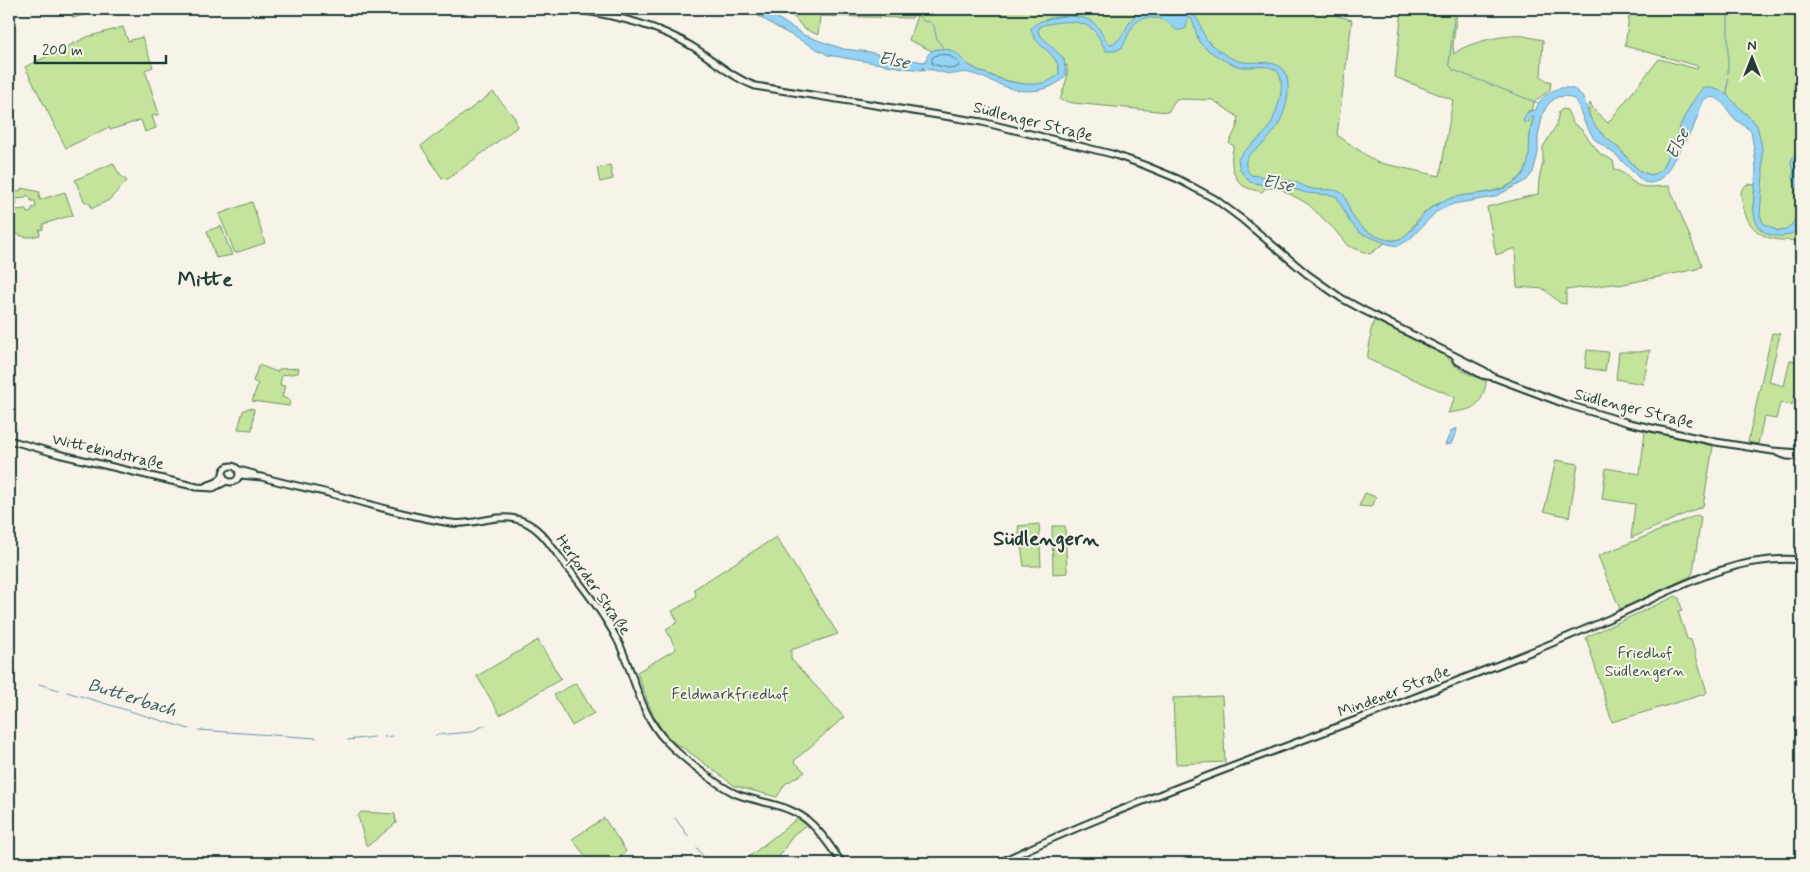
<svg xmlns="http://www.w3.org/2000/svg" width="1810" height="872" font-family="Mynerve,sans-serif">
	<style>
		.green { fill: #c4e49c; stroke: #729068; fill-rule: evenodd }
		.water { fill: #95d3f6; stroke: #6697a8 }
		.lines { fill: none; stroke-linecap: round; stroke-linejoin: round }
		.shore { stroke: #4e7982; stroke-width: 1 }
		.stream { stroke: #6697a8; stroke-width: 1 }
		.secondary-casing { stroke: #1f3d34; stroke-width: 9 }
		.secondary { stroke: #f7f3e8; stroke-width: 5 }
		.labels { text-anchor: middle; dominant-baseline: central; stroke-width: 4; stroke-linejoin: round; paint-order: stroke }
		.street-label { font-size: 16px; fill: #1f3d34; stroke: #f7f3e8 }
		.park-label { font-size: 16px; fill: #385644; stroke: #f7f3e8 }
		.water-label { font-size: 18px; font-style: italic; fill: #375b5b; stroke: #f7f3e8 }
		.district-label { font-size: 21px; font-weight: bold; fill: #1f3d34; stroke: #f7f3e8 }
	</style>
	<rect width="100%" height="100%" fill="#f7f3e8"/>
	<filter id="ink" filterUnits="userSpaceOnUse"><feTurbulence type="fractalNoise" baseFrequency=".02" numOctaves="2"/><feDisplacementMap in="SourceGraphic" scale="10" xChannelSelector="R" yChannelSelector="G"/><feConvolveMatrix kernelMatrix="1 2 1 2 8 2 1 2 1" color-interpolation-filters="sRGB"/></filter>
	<g filter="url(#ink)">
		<!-- green -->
		<g class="green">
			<path d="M 70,9 L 94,9 L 95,12 L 73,18 Z"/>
			<path d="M 780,9 L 915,9 L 912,18 L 820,16 L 818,35 L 803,28 L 795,18 Z"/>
			<path d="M 919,9 L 1314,9 L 1352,20 L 1337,135 L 1376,162 L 1440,176 L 1453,100 L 1395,77 L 1402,9 L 1458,9 L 1457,10 L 1453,45 L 1454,54 C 1467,42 1506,34 1524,36 C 1530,37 1537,39 1543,40 L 1541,76 L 1547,81 L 1551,81 L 1550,90 L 1535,101 L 1531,110 L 1527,112 L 1529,122 L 1530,118 L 1534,117 C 1532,123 1530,129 1530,136 C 1529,147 1532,160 1526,170 C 1504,204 1451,186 1423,214 C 1411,225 1409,242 1389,240 L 1370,254 L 1348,246 L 1334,229 L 1308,204 L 1279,188 L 1265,188 L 1262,192 C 1255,190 1247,189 1242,185 C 1232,176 1229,158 1234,146 L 1229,143 L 1237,127 L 1238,117 L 1213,100 L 1176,99 L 1168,112 L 1073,103 L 1060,100 L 1067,78 L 1067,65 L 1066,65 C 1062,70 1059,76 1054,80 C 1035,93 991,77 972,67 C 957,60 953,43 932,51 L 909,40 Z"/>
			<path d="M 1630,9 L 1801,9 L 1801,158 L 1798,160 L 1801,185 L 1801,217 L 1791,231 L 1765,230 L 1758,218 L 1759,174 L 1752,126 L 1714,92 L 1691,105 L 1662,169 C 1657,172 1653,176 1648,174 C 1634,172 1627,154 1616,146 C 1606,138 1592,129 1589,114 C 1588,111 1590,106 1590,103 L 1594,110 L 1608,123 L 1659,59 L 1697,69 L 1698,66 L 1625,46 Z"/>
			<path d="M 123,27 L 128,41 L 142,37 L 153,67 L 145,70 L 159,114 L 152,116 L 156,128 L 145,132 L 141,120 L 110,130 L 109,127 L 66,148 L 25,67 L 87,37 Z"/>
			<path d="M 493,92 L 515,118 L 517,127 L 448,179 L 442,178 L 421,146 Z"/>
			<path d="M 1562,109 L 1567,110 L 1573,123 L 1581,129 L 1601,155 L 1607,157 L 1613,161 L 1615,170 C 1626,171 1629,182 1640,186 C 1648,188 1661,186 1669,186 L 1702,266 L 1697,269 L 1619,285 L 1613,284 L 1566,290 L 1566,304 L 1560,303 L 1544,289 L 1517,287 L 1515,248 L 1496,255 L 1487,207 L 1538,194 L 1539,179 L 1543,163 L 1543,147 L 1556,126 L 1559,112 Z"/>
			<path d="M 113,163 L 120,175 L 127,181 L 109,200 L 91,209 L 90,204 L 84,201 L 75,180 Z"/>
			<path d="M 610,165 L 613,179 L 600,182 L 597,168 Z"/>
			<path d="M 1747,184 L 1755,185 L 1753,207 L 1761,230 L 1796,232 L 1801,228 L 1801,241 C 1791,240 1779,241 1770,238 C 1748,231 1742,211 1741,191 Z"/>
			<path d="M 21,188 L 40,192 L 39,200 L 65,192 L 73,215 L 43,224 L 43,229 L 39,230 L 40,235 C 28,238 24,238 15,233 L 15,224 L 10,223 L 9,221 L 9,194 L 21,190 ZM 28,195 L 31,199 L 31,201 L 35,201 L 36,207 L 32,208 L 32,212 L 27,213 L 26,209 L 13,210 L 12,205 L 17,204 L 16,199 L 26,198 L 26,196 Z"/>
			<path d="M 252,202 L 265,243 L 235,253 L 219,214 Z"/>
			<path d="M 221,226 L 232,255 L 216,258 L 207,231 Z"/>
			<path d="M 1374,320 L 1446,356 C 1457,370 1470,375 1486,381 C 1486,387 1484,391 1482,397 C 1474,412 1463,410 1448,413 L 1455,397 L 1367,359 L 1371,336 L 1370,334 Z"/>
			<path d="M 1772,333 L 1780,334 L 1769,382 L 1784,386 L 1790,360 L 1801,362 L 1801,395 L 1795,394 L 1792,405 L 1780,403 L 1776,419 L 1764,417 L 1758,444 L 1748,442 Z"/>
			<path d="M 1587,350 L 1608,352 L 1605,371 L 1585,368 Z"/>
			<path d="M 1650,350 L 1643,384 L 1616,379 L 1619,352 L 1640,352 Z"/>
			<path d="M 259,365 L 277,372 L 279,369 L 299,368 L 298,373 L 282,375 L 280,385 L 285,386 L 282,397 L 290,400 L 289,406 L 252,401 L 258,384 L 253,381 Z"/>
			<path d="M 248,408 L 254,409 L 252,430 L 238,429 L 243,411 Z"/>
			<path d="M 1645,431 L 1713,446 L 1703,506 L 1631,538 L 1635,504 L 1602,499 L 1606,468 L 1640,474 Z"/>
			<path d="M 1556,460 L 1578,464 L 1569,517 L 1544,511 Z"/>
			<path d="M 1365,493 L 1376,497 L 1372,507 L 1359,506 Z"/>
			<path d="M 1697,515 L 1701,517 L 1693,572 L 1691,576 L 1620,609 L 1598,556 Z"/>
			<path d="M 1039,524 L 1041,566 L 1024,566 L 1018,526 Z"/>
			<path d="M 1052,526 L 1065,526 L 1067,573 L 1053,574 Z"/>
			<path d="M 776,537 L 838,634 L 791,650 L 791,659 L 844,717 L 794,761 L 805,772 L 785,784 L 777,797 L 735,786 L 685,749 C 656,736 647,699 637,672 L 676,649 L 666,629 L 678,622 L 672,611 L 694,599 L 696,594 L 694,589 Z"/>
			<path d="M 1676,596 L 1679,598 L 1682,610 L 1678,611 L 1687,639 L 1691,640 L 1707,692 L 1705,694 L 1612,722 L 1586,637 Z"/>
			<path d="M 538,640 L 561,679 L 500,715 L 477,676 Z"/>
			<path d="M 576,683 L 594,713 L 572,726 L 554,695 Z"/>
			<path d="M 1222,696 L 1225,762 L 1176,764 L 1173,698 Z"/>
			<path d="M 361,812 L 395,814 L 396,823 L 369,845 L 366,845 L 358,816 Z"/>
			<path d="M 604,818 L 626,851 L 621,857 L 625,863 L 591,863 L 572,839 Z"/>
			<path d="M 798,818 L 806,825 L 793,835 L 775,863 L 741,863 Z"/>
		</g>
		<!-- water -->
		<g class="water">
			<path d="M 744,9 L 763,9 L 804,35 L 823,42 L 844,49 L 870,52 L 887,57 L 891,56 L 923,62 L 926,61 C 927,49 940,47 950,50 C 959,53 964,63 972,67 C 994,79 1039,95 1059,74 C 1060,51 1034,49 1031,28 C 1042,15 1084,11 1096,25 C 1102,31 1103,39 1110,44 C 1125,42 1125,21 1138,14 C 1149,7 1158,13 1169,15 C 1175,16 1182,13 1188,11 C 1205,22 1198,29 1208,41 C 1214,48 1225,55 1233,59 C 1251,69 1286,50 1288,85 C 1289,106 1279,129 1264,143 C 1259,148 1250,152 1247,158 C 1244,164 1247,171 1251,175 C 1265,177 1279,178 1292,181 C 1300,183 1306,188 1313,189 C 1322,191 1335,187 1343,194 C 1347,198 1348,206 1350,211 C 1358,228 1370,235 1388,240 C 1408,245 1418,215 1434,206 C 1439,204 1446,200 1451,198 C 1473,192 1497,196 1516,181 C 1532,169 1528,153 1530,136 C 1530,130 1532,123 1534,117 L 1531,118 L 1526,123 L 1523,121 C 1525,114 1528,110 1536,110 C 1539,95 1563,80 1578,92 C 1585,98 1587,111 1591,119 C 1598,132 1607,138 1617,147 C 1627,155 1635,172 1648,174 C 1654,176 1657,172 1662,169 C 1672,146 1686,106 1703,88 L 1711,88 L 1724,92 L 1757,125 L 1762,147 L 1763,175 L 1760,215 L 1763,223 L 1778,231 L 1786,230 L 1793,223 L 1799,213 L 1801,205 L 1800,194 L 1792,177 L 1794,171 L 1791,164 L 1792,158 L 1797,154 L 1801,153 L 1801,228 C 1794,234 1785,237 1776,236 C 1743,232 1756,192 1756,170 C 1756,157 1753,144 1751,131 C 1746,127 1740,123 1735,119 C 1725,109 1721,92 1704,99 L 1693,128 L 1664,176 L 1655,182 L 1649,183 L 1644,182 L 1637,176 L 1616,155 L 1594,139 L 1584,121 L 1576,100 L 1566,96 L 1557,97 L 1548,104 L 1543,113 L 1538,136 L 1538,153 L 1533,172 L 1527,180 L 1494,197 L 1453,204 L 1436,212 L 1410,239 L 1398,246 L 1388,244 L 1360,233 L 1349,221 L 1337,197 L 1332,195 L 1306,193 L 1282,185 L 1269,186 L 1250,182 L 1240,170 L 1238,159 C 1246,146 1263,139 1270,126 C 1276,114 1290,77 1274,69 C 1265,64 1253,68 1243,67 C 1233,67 1207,51 1200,43 C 1197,39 1195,25 1191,18 L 1188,18 L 1186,28 C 1175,34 1173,26 1166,21 C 1161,18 1156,18 1151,18 C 1147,18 1142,18 1139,20 C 1130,26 1127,39 1122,48 L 1115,51 L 1106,51 C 1102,44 1097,32 1091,28 C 1078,18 1054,22 1040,26 L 1038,30 L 1039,34 L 1064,59 L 1066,75 C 1056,89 1033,93 1017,90 C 1002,87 987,78 973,74 C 963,71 962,73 954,74 C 944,75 936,68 924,70 L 923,67 L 923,70 L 904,68 L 828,55 L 778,28 L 754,13 Z"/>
			<path d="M 1456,428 L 1457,430 L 1451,444 L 1445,445 L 1451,431 Z"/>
		</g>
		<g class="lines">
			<!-- shore -->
			<path class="shore" d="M 939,54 L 949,55 L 959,63 L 959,66 L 953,69 L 932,64 L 932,58 Z"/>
			<!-- stream -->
			<g class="stream">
				<path d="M 1455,9 L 1449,64 L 1453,70 L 1538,103"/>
				<path d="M 913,12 L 914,9"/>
				<path d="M 917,14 L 923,21 L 930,22 L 934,26 L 937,40 L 945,50"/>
				<path d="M 1728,74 L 1728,9"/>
				<path d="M 1727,95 L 1728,78"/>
				<path d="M 9,678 L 14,681"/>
				<path d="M 39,684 L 59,690"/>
				<path d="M 67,692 L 189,729"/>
				<path d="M 198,730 L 316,738"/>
				<path d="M 436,735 L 471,732 L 485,725"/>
				<path d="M 384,737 L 393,736"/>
				<path d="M 348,740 L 374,737"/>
				<path d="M 675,818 L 689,837"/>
				<path d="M 697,848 L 708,863"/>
			</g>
			<!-- secondary casing -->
			<g class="secondary-casing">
				<g id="secondary">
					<path d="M 575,9 C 616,16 658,25 693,47 C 714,60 731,77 755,86 L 982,122 L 1112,154 L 1144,165 L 1178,179 L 1215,199 L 1243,220 L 1307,274 L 1341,298 L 1365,311 L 1485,371 L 1493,377"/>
					<path d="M 1456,360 L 1482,375 L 1493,377 L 1565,404 L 1629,423 L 1716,442 L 1773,451 L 1801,453"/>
					<path d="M 9,440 L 58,454 L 197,487 L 213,488 L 227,481"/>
					<path d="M 1778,453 L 1787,456 L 1801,457"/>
					<circle cx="231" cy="474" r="8"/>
					<path d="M 239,470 L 254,474"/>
					<path d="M 240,475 L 262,477 C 285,484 309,488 332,494 C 372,505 411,517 451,523 C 473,526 494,514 516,519 C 530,522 540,531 549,543 C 572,574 599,605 617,639 C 634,672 639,713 666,741 C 680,756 720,788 739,795 C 762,803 785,804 806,819 C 821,831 831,848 842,863"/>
					<path d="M 206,486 L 217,482 L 223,476"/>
					<path d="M 999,863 C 1082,823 1169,791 1255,758 C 1336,728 1417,697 1498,665 C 1536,650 1575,634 1613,617 C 1673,590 1733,554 1801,560"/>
				</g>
			</g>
			<!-- secondary -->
			<use href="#secondary" class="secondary"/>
		</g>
	</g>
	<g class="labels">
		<!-- street labels -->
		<g class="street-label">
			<text transform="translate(1033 122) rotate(14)">Südlenger Straße</text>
			<text transform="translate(1634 409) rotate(14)">Südlenger Straße</text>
			<text transform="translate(108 452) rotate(13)">Wittekindstraße</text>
			<text transform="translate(593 585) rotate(55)">Herforder Straße</text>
			<text transform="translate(1394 692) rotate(-21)">Mindener Straße</text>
		</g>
		<!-- park labels -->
		<g class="park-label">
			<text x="1645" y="653">Friedhof<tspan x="1645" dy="18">Südlengern</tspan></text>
			<text x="730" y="694">Feldmarkfriedhof</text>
		</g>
		<!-- water labels -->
		<g class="water-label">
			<text transform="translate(894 61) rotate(11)">Else</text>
			<text transform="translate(1678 144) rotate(-63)">Else</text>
			<text transform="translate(1278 184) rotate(11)">Else</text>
			<text transform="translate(132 698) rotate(17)">Butterbach</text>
		</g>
		<!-- district labels -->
		<g class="district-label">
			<text x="205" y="280">Mitte</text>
			<text x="1046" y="539">Südlengern</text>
		</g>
	</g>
	<!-- margin -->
	<rect width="1810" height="872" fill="none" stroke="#f7f3e8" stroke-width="30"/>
	<rect x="15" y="15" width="1780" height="842" fill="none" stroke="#1f3d34" stroke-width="2" filter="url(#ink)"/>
	<!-- north arrow -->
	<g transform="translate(1752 58)" stroke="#f7f3e8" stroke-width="4" paint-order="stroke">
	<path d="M0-4L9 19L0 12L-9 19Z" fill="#1f3d34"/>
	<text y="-8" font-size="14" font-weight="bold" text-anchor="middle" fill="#1f3d34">N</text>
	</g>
	<!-- scale -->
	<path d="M35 55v8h131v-8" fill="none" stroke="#1f3d34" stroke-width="2.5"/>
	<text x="42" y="55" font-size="15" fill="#1f3d34" stroke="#f7f3e8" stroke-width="4" paint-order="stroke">200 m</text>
</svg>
